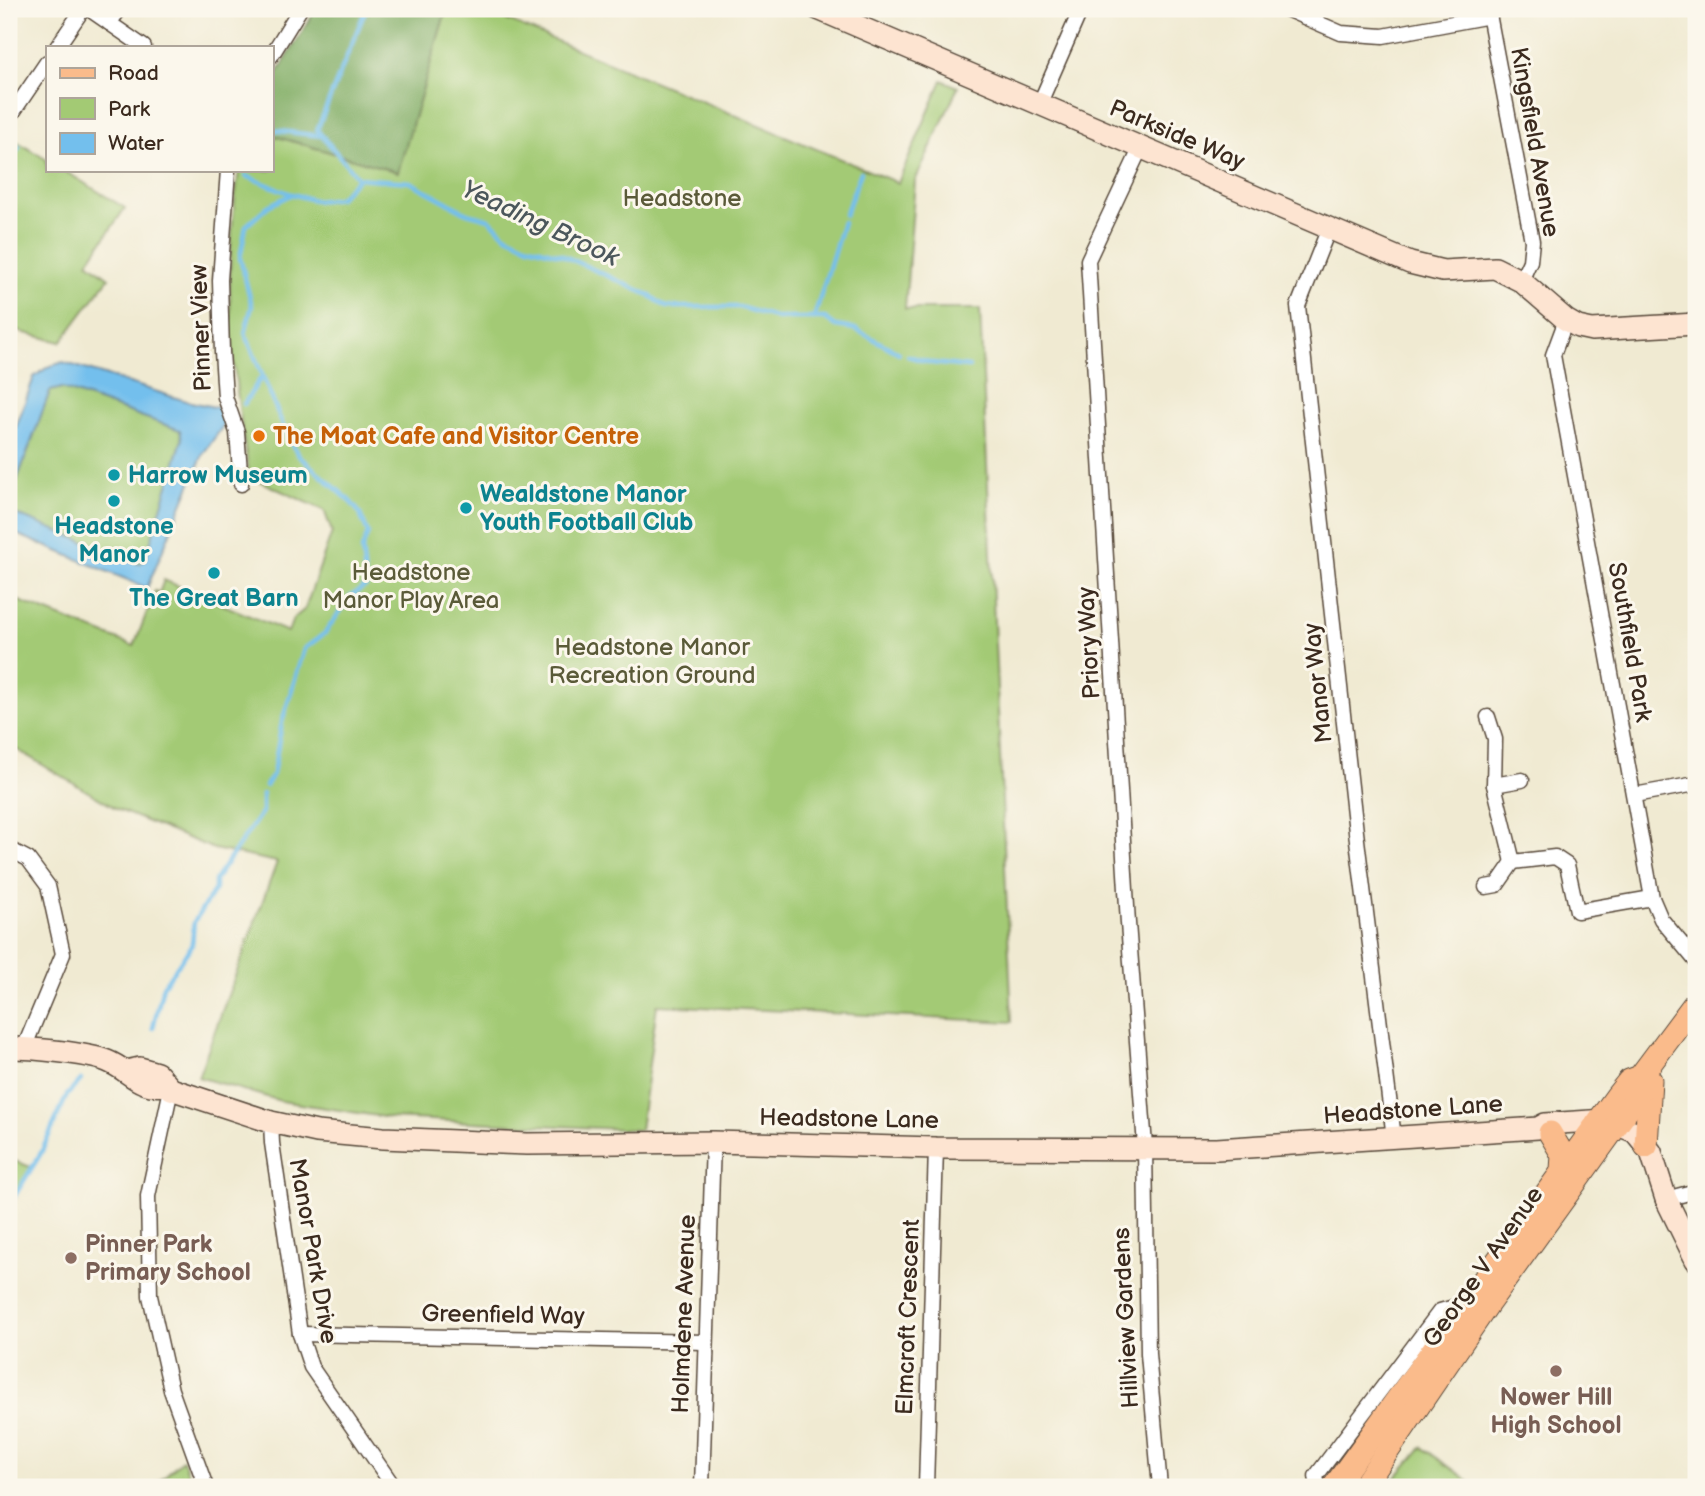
<svg xmlns="http://www.w3.org/2000/svg" width="1705" height="1496" font-family="'Balsamiq Sans',sans-serif">
	<style>
		.green { fill: #a3ca74; stroke: #6f7a49; stroke-width: 2 }
		.forest { fill: #82ae66; stroke: #5e6c42; stroke-width: 2 }
		.water { fill: #73bfed; stroke: #577486; stroke-width: 2; fill-rule: evenodd }
		.lines { fill: none; stroke-linecap: round; stroke-linejoin: round }
		.stream { stroke: #73bfed; stroke-width: 4.5 }
		.street-casing { stroke: #564739; stroke-width: 17 }
		.secondary-casing { stroke: #564739; stroke-width: 24 }
		.primary-casing { stroke: #564739; stroke-width: 25 }
		.street { stroke: #fff; stroke-width: 14 }
		.secondary { stroke: #fde4d1; stroke-width: 21 }
		.primary { stroke: #fabb8b; stroke-width: 23 }
		.food-dot { fill: #e8710a; stroke: #fbf7ec; stroke-width: 2.5 }
		.culture-dot { fill: #0f9aa8; stroke: #fbf7ec; stroke-width: 2.5 }
		.education-dot { fill: #8d6e63; stroke: #fbf7ec; stroke-width: 2.5 }
		.labels { text-anchor: middle; dominant-baseline: central; stroke-width: 6; stroke-linejoin: round; paint-order: stroke }
		.street-label { font-size: 24px; fill: #3b2a1e; stroke: #fbf7ec }
		.park-label { font-size: 24px; fill: #5a5a38; stroke: #fbf7ec }
		.food-label { font-size: 24px; font-weight: bold; fill: #c56008; stroke: #fbf7ec; text-anchor: start }
		.culture-label { font-size: 24px; font-weight: bold; fill: #0d838f; stroke: #fbf7ec; text-anchor: start }
		.education-label { font-size: 24px; font-weight: bold; fill: #785e54; stroke: #fbf7ec; text-anchor: start }
		.water-label { font-size: 26px; font-style: italic; fill: #4c575c; stroke: #fbf7ec }
	</style>
	<rect width="100%" height="100%" fill="#fbf7ec"/>
	<filter id="ink" filterUnits="userSpaceOnUse"><feTurbulence type="fractalNoise" baseFrequency=".0143" numOctaves="2"/><feDisplacementMap in="SourceGraphic" scale="14" xChannelSelector="R" yChannelSelector="G"/><feConvolveMatrix kernelMatrix="1 2 1 2 8 2 1 2 1" color-interpolation-filters="sRGB"/></filter>
	<filter id="wash" filterUnits="userSpaceOnUse"><feTurbulence type="fractalNoise" baseFrequency=".00686" numOctaves="4" result="noise"/><feDisplacementMap in="SourceGraphic" scale="28" xChannelSelector="R" yChannelSelector="G"/><feGaussianBlur stdDeviation="1.57" result="paint"/><feColorMatrix in="noise" values="0 0 0 0 0 0 0 0 0 0 0 0 0 0 0 0 0 1.4 0 .05"/><feComposite in="paint" operator="in"/></filter>
	<g filter="url(#wash)">
		<rect width="100%" height="100%" fill="#f0ead2"/>
		<!-- green -->
		<g class="green">
			<path d="M 434,9 L 480,9 L 898,183 L 942,80 L 958,87 L 915,181 L 905,309 L 980,309 L 1012,1022 L 657,1005 L 640,1130 L 390,1118 L 281,1101 L 198,1077 L 277,862 L 214,849 L 119,810 L 9,745 L 9,597 L 134,646 L 155,591 L 159,593 L 164,580 L 288,632 L 293,619 L 305,609 L 332,532 L 324,510 L 250,477 C 231,369 222,279 239,170 L 271,170 L 271,135 L 398,172 L 445,14 Z"/>
			<path d="M 13,139 L 47,160 L 47,170 L 63,170 L 125,208 L 88,262 L 109,278 L 61,342 L 9,329 L 9,146 Z"/>
			<path d="M 62,388 L 180,430 L 182,440 L 145,560 L 139,565 L 10,513 L 9,502 L 50,391 Z"/>
			<path d="M 9,1159 L 31,1167 L 9,1206 Z"/>
			<path d="M 1422,1447 L 1477,1487 L 1388,1487 Z"/>
			<path d="M 183,1459 L 193,1487 L 153,1487 Z"/>
		</g>
		<!-- forest -->
		<path class="forest" d="M 316,9 L 434,9 L 445,14 L 398,172 L 271,135 L 271,84 Z"/>
		<!-- water -->
		<path class="water" d="M 63,362 L 186,401 L 219,408 L 226,416 L 226,422 L 203,454 L 147,588 L 9,531 L 9,447 L 34,377 L 48,367 ZM 62,388 L 180,430 L 182,440 L 145,560 L 139,564 L 10,512 L 9,502 L 50,391 Z"/>
		<g class="lines">
			<!-- stream -->
			<g class="stream">
				<path d="M 271,130 L 322,136"/>
				<path d="M 9,162 L 19,147"/>
				<path d="M 246,176 L 291,194"/>
				<path d="M 358,178 L 317,130 L 366,9"/>
				<path d="M 845,215 L 861,172"/>
				<path d="M 814,318 L 843,222"/>
				<path d="M 908,356 L 932,363 L 969,367"/>
				<path d="M 244,404 L 262,376"/>
				<path d="M 266,786 L 273,774 L 282,722 L 304,649 L 325,633 L 351,596 L 366,586 L 362,549 L 368,533 L 359,512 L 348,499 L 299,456 L 288,438 L 245,333 L 252,306 L 240,258 L 246,226 L 268,206 L 292,194 L 317,201 L 339,198 L 358,178 L 410,182 L 467,213 L 489,219 L 505,235 L 526,245 L 562,255 L 649,295 L 666,307 L 739,307 L 778,318 L 825,318 L 836,326 L 855,329 L 899,353"/>
				<path d="M 153,1028 L 163,986 L 192,945 L 194,922 L 215,889 L 215,880 L 262,812 L 262,794"/>
				<path d="M 9,1205 L 41,1153 L 67,1095 L 81,1080"/>
			</g>
		</g>
	</g>
	<g filter="url(#ink)">
		<g class="lines">
			<!-- street casing -->
			<g class="street-casing">
				<g id="street">
					<path d="M 89,9 L 144,47"/>
					<path d="M 1286,9 L 1341,33 L 1383,36 L 1490,16"/>
					<path d="M 1488,9 L 1532,241 L 1530,261 L 1521,281"/>
					<path d="M 109,23 L 120,9"/>
					<path d="M 57,47 L 83,9"/>
					<path d="M 271,56 L 300,9"/>
					<path d="M 1039,105 L 1081,9"/>
					<path d="M 9,118 L 47,62"/>
					<path d="M 1141,147 L 1088,260 L 1128,923 L 1145,1146 L 1148,1354 L 1160,1487"/>
					<path d="M 228,170 L 220,280 L 222,352 L 225,397 L 237,432 L 241,484"/>
					<path d="M 1329,228 L 1298,306 L 1356,832 L 1394,1138"/>
					<path d="M 1566,320 L 1553,355 L 1652,898 L 1661,919 L 1696,961"/>
					<path d="M 1488,717 L 1495,739 L 1494,785 L 1513,862 L 1555,857 L 1567,865 L 1577,911 L 1652,898"/>
					<path d="M 1494,785 L 1522,780"/>
					<path d="M 1634,795 L 1696,784"/>
					<path d="M 9,849 L 28,859 L 48,886 L 63,954 L 24,1048"/>
					<path d="M 1486,887 L 1497,885 L 1513,862"/>
					<path d="M 171,1089 L 148,1196 L 150,1296 L 171,1390 L 206,1487"/>
					<path d="M 271,1122 L 272,1143 L 300,1334 L 311,1367 L 394,1487"/>
					<path d="M 1666,1199 L 1696,1191"/>
					<path d="M 300,1334 L 706,1342"/>
					<path d="M 702,1487 L 713,1142"/>
					<path d="M 926,1487 L 936,1148"/>
					<path d="M 1318,1487 L 1316,1476 L 1440,1311 L 1465,1304"/>
				</g>
			</g>
			<!-- secondary casing -->
			<g class="secondary-casing">
				<g id="secondary">
					<path d="M 818,9 L 1410,263 L 1443,271 L 1495,268 L 1521,281 L 1566,320 L 1578,327 L 1592,330 L 1696,324"/>
					<path d="M 9,1048 C 31,1048 87,1053 107,1061 C 130,1070 138,1089 165,1085"/>
					<path d="M 126,1071 L 140,1068 L 157,1073 L 171,1089 L 271,1122 L 317,1132 L 383,1138 L 527,1144 L 713,1142 L 936,1148 L 1217,1149 L 1538,1128 L 1545,1124 L 1606,1120 L 1635,1132 L 1651,1152 L 1666,1199 L 1696,1260"/>
				</g>
			</g>
			<!-- primary casing -->
			<g class="primary-casing">
				<g id="primary">
					<path d="M 1550,1133 L 1563,1155 L 1562,1170"/>
					<path d="M 1646,1146 L 1650,1080"/>
					<path d="M 1334,1487 L 1617,1096 L 1629,1081 L 1640,1077 L 1696,1002"/>
					<path d="M 1363,1487 L 1487,1305 L 1631,1105 L 1641,1089 L 1640,1077"/>
				</g>
			</g>
			<!-- street -->
			<use href="#street" class="street"/>
			<!-- secondary -->
			<use href="#secondary" class="secondary"/>
			<!-- primary -->
			<use href="#primary" class="primary"/>
		</g>
	</g>
	<!-- markers -->
	<circle class="food-dot" cx="259" cy="436" r="7"/>
	<g class="culture-dot">
		<circle cx="114" cy="475" r="7"/>
		<circle cx="114" cy="501" r="7"/>
		<circle cx="466" cy="508" r="7"/>
		<circle cx="214" cy="573" r="7"/>
	</g>
	<g class="education-dot">
		<circle cx="71" cy="1258" r="7"/>
		<circle cx="1556" cy="1371" r="7"/>
	</g>
	<g class="labels">
		<!-- street labels -->
		<g class="street-label">
			<text transform="translate(1177 135) rotate(23)">Parkside Way</text>
			<text transform="translate(1535 142) rotate(80)">Kingsfield Avenue</text>
			<text transform="translate(201 328) rotate(-92)">Pinner View</text>
			<text transform="translate(1630 642) rotate(80)">Southfield Park</text>
			<text transform="translate(1089 643) rotate(-93)">Priory Way</text>
			<text transform="translate(1318 683) rotate(-96)">Manor Way</text>
			<text transform="translate(1413 1110) rotate(-4)">Headstone Lane</text>
			<text transform="translate(849 1119) rotate(1)">Headstone Lane</text>
			<text transform="translate(313 1251) rotate(80)">Manor Park Drive</text>
			<text transform="translate(1483 1267) rotate(-55)">George V Avenue</text>
			<text transform="translate(684 1314) rotate(-88)">Holmdene Avenue</text>
			<text transform="translate(503 1315) rotate(1)">Greenfield Way</text>
			<text transform="translate(908 1317) rotate(-88)">Elmcroft Crescent</text>
			<text transform="translate(1126 1318) rotate(-93)">Hillview Gardens</text>
		</g>
		<!-- park labels -->
		<g class="park-label">
			<text x="682" y="198">Headstone</text>
			<text x="411" y="572">Headstone<tspan x="411" dy="28">Manor Play Area</tspan></text>
			<text x="652" y="647">Headstone Manor<tspan x="652" dy="28">Recreation Ground</tspan></text>
		</g>
		<!-- food labels -->
		<g class="food-label">
			<text x="273" y="436">The Moat Cafe and Visitor Centre</text>
		</g>
		<!-- culture labels -->
		<g class="culture-label">
			<text x="128" y="475">Harrow Museum</text>
			<text x="480" y="494">Wealdstone Manor<tspan x="480" dy="28">Youth Football Club</tspan></text>
			<text x="114" y="526" text-anchor="middle">Headstone<tspan x="114" dy="28">Manor</tspan></text>
			<text x="214" y="598" text-anchor="middle">The Great Barn</text>
		</g>
		<!-- education labels -->
		<g class="education-label">
			<text x="85" y="1244">Pinner Park<tspan x="85" dy="28">Primary School</tspan></text>
			<text x="1556" y="1397" text-anchor="middle">Nower Hill<tspan x="1556" dy="28">High School</tspan></text>
		</g>
		<!-- water labels -->
		<g class="water-label">
			<text transform="translate(540 224) rotate(25)">Yeading Brook</text>
		</g>
	</g>
	<!-- margin -->
	<rect width="1705" height="1496" fill="none" stroke="#fbf7ec" stroke-width="35"/>
	<!-- legend -->
	<rect x="46" y="46" width="228" height="126" fill="#fbf7ec" stroke="#aea59a" stroke-width="2"/>
	<rect x="60" y="68" width="35" height="10" fill="#fabb8b" stroke="#aea59a" stroke-width="2"/>
	<text x="108" y="80" font-size="21" fill="#3b2a1e">Road</text>
	<rect x="60" y="98" width="35" height="21" fill="#a3ca74" stroke="#aea59a" stroke-width="2"/>
	<text x="108" y="116" font-size="21" fill="#3b2a1e">Park</text>
	<rect x="60" y="133" width="35" height="21" fill="#73bfed" stroke="#aea59a" stroke-width="2"/>
	<text x="108" y="150" font-size="21" fill="#3b2a1e">Water</text>
</svg>
